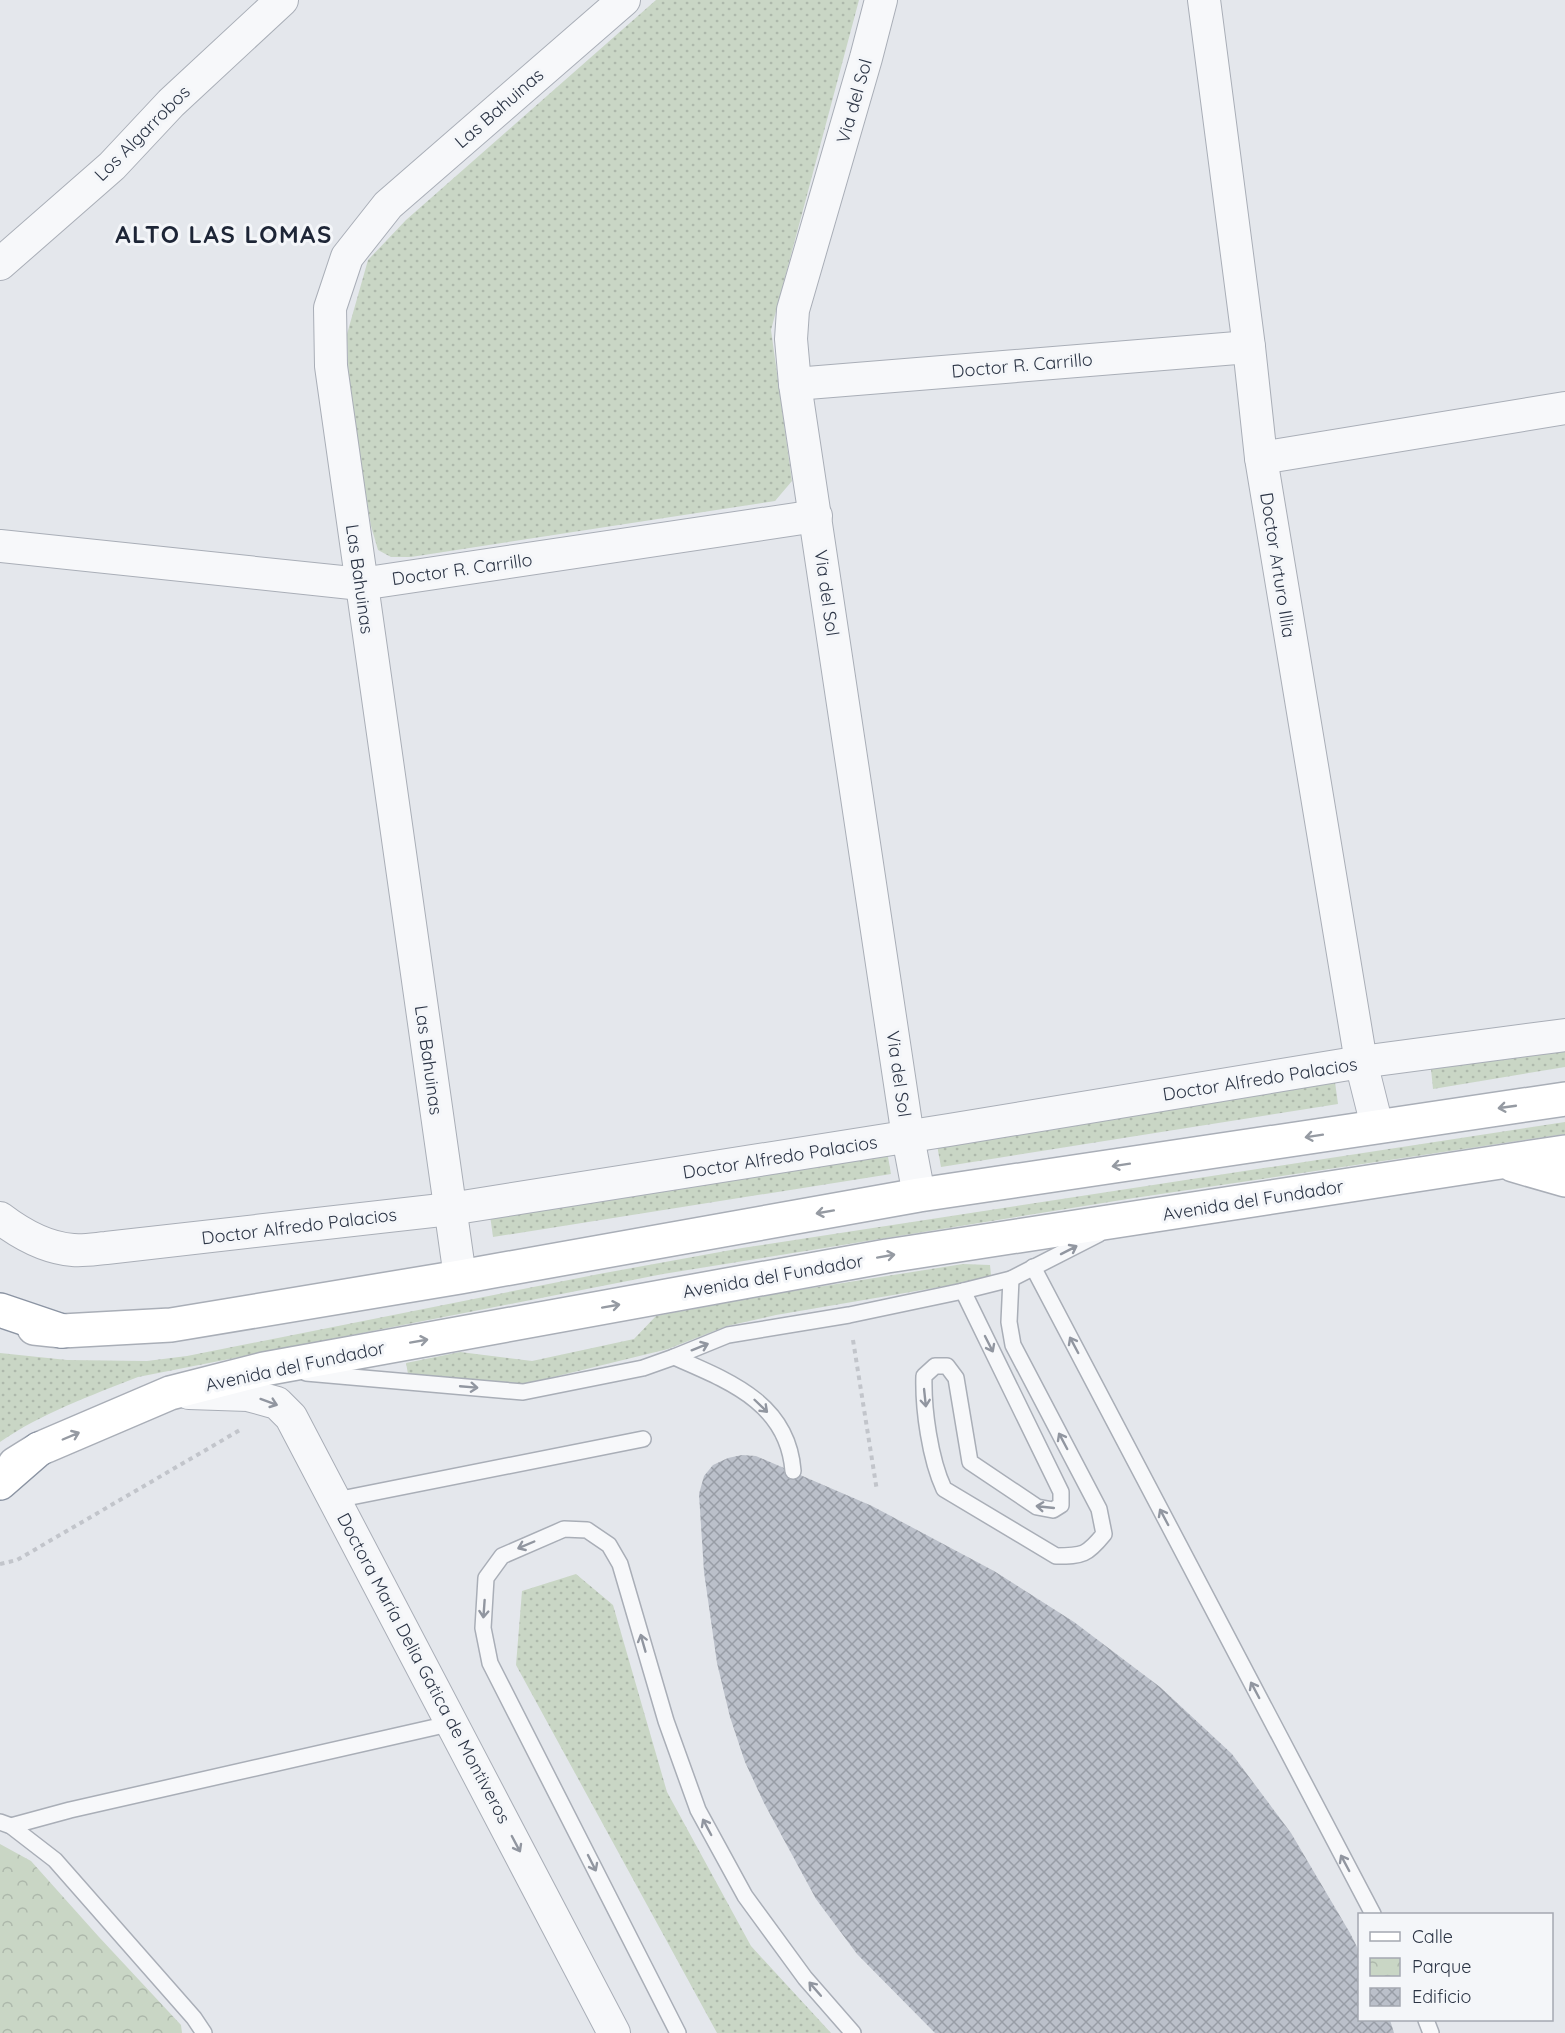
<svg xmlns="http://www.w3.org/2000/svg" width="1565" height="2033" font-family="Quicksand,sans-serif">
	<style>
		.grass { fill: url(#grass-dots) }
		.park { fill: url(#park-crowns) }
		.building { fill: url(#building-cross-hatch) }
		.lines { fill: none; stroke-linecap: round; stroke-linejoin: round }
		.lane-casing { stroke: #a9aeb7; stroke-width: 18 }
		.street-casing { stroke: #a9aeb7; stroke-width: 34 }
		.secondary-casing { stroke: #a9aeb7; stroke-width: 36 }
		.highway-casing { stroke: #8b94a3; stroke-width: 36 }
		.path { stroke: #c2c5cb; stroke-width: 4; stroke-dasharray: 4.5 4.5; stroke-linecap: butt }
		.lane { stroke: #f7f8fa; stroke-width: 15 }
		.street { stroke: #f7f8fa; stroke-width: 32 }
		.secondary { stroke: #fff; stroke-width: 33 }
		.highway { stroke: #fff; stroke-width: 33 }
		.oneway { stroke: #959aa2 }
		.oneway2 { stroke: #9196a0 }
		.labels { text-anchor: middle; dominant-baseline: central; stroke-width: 6; stroke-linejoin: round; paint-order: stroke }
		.street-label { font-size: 18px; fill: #2b3445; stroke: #f4f6f9 }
		.district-label { font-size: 24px; font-weight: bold; letter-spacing: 1.5px; fill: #1d2536; stroke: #f4f6f9 }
	</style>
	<defs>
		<pattern id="grass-dots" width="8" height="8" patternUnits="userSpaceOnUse" patternTransform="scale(1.5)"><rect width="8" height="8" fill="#c9d6c5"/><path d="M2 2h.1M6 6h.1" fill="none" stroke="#adb8ab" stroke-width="1.8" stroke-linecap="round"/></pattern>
		<pattern id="park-crowns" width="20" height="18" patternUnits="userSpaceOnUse" patternTransform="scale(1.5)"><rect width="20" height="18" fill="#c9d6c5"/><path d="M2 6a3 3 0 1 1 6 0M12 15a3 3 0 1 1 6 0" fill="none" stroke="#adb8ab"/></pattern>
		<pattern id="building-cross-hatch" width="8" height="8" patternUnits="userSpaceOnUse" patternTransform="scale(1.5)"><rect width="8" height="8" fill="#bbc0ca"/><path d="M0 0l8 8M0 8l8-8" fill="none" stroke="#989da6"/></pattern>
	</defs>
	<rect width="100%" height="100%" fill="#e4e7ec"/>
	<!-- grass -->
	<g class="grass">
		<path d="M 656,0 L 859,0 L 771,330 L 792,481 L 775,501 L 411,557 L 391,557 L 378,550 L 371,526 L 349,389 L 347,334 L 368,260 L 406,220 Z"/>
		<path d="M 1565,1048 L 1565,1067 L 1433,1089 L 1431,1069 Z"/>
		<path d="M 1335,1082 L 1338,1104 L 941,1167 L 937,1145 Z"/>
		<path d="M 1565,1122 L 1565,1134 L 1134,1198 L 663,1274 L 138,1377 C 90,1396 42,1413 0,1442 L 0,1353 L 67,1360 L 147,1361 L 187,1356 L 599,1274 L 742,1248 Z"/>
		<path d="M 887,1151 L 891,1174 L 493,1237 L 490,1215 Z"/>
		<path d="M 963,1264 L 990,1265 L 991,1275 L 981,1280 L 776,1315 L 727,1326 L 668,1349 L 525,1384 L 408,1374 L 406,1363 L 460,1352 L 532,1361 L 634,1339 L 656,1316 L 760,1296 Z"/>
		<path d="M 576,1574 L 613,1605 L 667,1792 L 751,1946 L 831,2033 L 717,2033 L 516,1665 L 522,1591 Z"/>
	</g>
	<!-- park -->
	<path class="park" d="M 0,1844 L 31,1861 L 99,1937 L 181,2025 L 182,2033 L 0,2033 Z"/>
	<!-- building -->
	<path class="building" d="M 742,1455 L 756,1456 L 872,1506 L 994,1571 L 1074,1622 L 1160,1687 L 1232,1754 L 1291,1833 L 1350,1933 L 1360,1953 L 1360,2020 L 1390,2020 L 1394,2033 L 935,2033 L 857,1954 L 816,1899 L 764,1803 L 745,1762 L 730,1717 L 717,1663 L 704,1572 L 699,1494 L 704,1476 L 713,1465 L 728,1458 Z"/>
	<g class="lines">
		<!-- lane casing -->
		<g class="lane-casing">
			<g id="lane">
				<path d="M 1033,1267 L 1373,1914"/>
				<path d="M 963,1291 L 1061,1492 L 1061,1505 L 1053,1510 L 1037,1507 L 970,1462 L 956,1378 L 947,1366 L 935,1366 L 924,1376 C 923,1409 930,1459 944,1489 L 1056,1556 C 1083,1556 1087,1555 1104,1534 L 1099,1509 L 1013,1345 L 1009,1322 L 1011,1279"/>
				<path d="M 674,1357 C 729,1381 788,1403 793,1471"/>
				<path d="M 306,1373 L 523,1392 L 643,1368 L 674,1357 L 728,1335 L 849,1315 L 963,1291 L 1011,1279 L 1099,1234"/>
				<path d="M 336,1500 L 643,1439"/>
				<path d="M 0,1822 L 11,1826 L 55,1860 L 194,2018 L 204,2033"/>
				<path d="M 11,1826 L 70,1810 L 453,1723"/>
				<path d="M 1426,2020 L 1431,2033"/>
				<path d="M 678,2033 L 490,1663 L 483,1628 L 486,1578 L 502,1556 L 564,1529 L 587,1530 L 609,1545 L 620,1564 L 666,1721 L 698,1810 L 745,1896 L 805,1978 L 853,2033"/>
			</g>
		</g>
		<!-- street casing -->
		<g class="street-casing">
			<g id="street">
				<path d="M 881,0 L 866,58 L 793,310 L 791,339 L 795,384 L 908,1137 L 919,1195"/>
				<path d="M 1204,0 L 1249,347 L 1261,458 L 1361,1062 L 1377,1126"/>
				<path d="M 0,264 L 112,166 L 171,103 L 282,0"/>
				<path d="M 795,384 L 1249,347"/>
				<path d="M 1261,458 L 1565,408"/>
				<path d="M 0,546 L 361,584 L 816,516"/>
				<path d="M 0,1218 C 21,1234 46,1248 73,1250 C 83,1251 95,1249 106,1248 L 450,1209 L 949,1130 L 1361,1062 L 1565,1035"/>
				<path d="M 460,1277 L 331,366 L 330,308 L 347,257 L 388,205 L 624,0"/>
				<path d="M 189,1393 L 248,1395 L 277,1403 L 291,1417 L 614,2033"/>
			</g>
		</g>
		<!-- secondary casing -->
		<g class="secondary-casing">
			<g id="secondary">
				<path d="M 1513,1165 L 1565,1180"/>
				<path d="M 34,1328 L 62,1331 L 171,1325 L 460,1277 L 919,1195 L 1565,1099"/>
				<path d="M 15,1464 L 39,1449 L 170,1393 L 264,1369 L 887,1256 L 1565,1152"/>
			</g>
		</g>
		<!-- highway casing -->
		<g class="highway-casing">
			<g id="highway">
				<path d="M 0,1310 L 62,1331"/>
				<path d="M 0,1483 L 39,1449"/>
			</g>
		</g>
		<!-- path -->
		<g class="path">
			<path d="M 853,1340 L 877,1491"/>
			<path d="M 0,1564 L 17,1560 L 240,1430"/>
		</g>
		<!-- lane -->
		<use href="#lane" class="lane"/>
		<!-- street -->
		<use href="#street" class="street"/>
		<!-- secondary -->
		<use href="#secondary" class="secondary"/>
		<!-- highway -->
		<use href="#highway" class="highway"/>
	</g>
	<!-- one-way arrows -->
	<defs><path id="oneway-shaft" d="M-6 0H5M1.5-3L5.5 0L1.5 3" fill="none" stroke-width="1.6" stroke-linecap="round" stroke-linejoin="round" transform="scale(1.5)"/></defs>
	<g class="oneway">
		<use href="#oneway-shaft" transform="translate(1507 1107) rotate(172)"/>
		<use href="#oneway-shaft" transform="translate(1314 1136) rotate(171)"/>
		<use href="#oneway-shaft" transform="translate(1121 1165) rotate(171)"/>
		<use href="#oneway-shaft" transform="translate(825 1212) rotate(170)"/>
		<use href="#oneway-shaft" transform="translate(886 1256) rotate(-10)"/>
		<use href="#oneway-shaft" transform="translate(611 1306) rotate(-10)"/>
		<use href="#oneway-shaft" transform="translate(419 1341) rotate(-10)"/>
		<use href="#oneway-shaft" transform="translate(71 1436) rotate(-23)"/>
	</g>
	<g class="oneway2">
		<use href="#oneway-shaft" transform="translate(1069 1250) rotate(-27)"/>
		<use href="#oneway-shaft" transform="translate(989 1344) rotate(63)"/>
		<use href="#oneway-shaft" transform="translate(1074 1345) rotate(-118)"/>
		<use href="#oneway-shaft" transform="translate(700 1347) rotate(-22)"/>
		<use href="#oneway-shaft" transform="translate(469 1387) rotate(5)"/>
		<use href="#oneway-shaft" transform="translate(925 1398) rotate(84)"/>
		<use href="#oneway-shaft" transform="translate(269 1402) rotate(20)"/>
		<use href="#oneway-shaft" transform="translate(761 1406) rotate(44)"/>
		<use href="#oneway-shaft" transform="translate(1063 1441) rotate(-118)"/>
		<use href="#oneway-shaft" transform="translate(1045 1507) rotate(-174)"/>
		<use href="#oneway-shaft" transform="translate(1164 1517) rotate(-118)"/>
		<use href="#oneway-shaft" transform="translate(526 1545) rotate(157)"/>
		<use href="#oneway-shaft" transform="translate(484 1609) rotate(94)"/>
		<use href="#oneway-shaft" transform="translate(643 1643) rotate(-106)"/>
		<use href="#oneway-shaft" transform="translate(1255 1690) rotate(-118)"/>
		<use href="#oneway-shaft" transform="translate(707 1827) rotate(-118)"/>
		<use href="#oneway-shaft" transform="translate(516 1844) rotate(62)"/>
		<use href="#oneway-shaft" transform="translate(592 1863) rotate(63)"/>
		<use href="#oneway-shaft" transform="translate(1345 1863) rotate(-118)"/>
		<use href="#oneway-shaft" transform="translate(815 1989) rotate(-131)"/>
	</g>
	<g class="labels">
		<!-- street labels -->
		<g class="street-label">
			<text transform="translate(854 101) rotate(-74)">Via del Sol</text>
			<text transform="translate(499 108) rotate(-41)">Las Bahuinas</text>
			<text transform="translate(142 133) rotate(-45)">Los Algarrobos</text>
			<text transform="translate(1022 365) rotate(-5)">Doctor R. Carrillo</text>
			<text transform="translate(1278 565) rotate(81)">Doctor Arturo Illia</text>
			<text transform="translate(462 569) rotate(-8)">Doctor R. Carrillo</text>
			<text transform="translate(360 579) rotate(82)">Las Bahuinas</text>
			<text transform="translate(827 593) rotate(82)">Via del Sol</text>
			<text transform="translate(429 1060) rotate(82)">Las Bahuinas</text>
			<text transform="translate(899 1074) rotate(82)">Via del Sol</text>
			<text transform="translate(1260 1079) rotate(-9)">Doctor Alfredo Palacios</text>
			<text transform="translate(780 1157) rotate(-9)">Doctor Alfredo Palacios</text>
			<text transform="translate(1253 1200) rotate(-9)">Avenida del Fundador</text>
			<text transform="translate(299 1226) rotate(-7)">Doctor Alfredo Palacios</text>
			<text transform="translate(773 1276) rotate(-10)">Avenida del Fundador</text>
			<text transform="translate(295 1366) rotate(-12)">Avenida del Fundador</text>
			<text transform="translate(424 1668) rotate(62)">Doctora María Delia Gatica de Montiveros</text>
		</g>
		<!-- district labels -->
		<g class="district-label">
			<text x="224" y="234">ALTO LAS LOMAS</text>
		</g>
	</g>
	<!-- legend -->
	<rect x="1358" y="1913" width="195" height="108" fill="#f4f6f9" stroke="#a4a8b1" stroke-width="1.5"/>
	<rect x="1370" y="1932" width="30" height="9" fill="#ffffff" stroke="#a4a8b1" stroke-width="1.5"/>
	<text x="1412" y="1943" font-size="18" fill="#2b3445">Calle</text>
	<rect x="1370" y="1958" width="30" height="18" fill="url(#park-crowns)" stroke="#a4a8b1" stroke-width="1.5"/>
	<text x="1412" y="1973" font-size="18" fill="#2b3445">Parque</text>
	<rect x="1370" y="1988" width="30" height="18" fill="url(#building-cross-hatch)" stroke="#a4a8b1" stroke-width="1.5"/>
	<text x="1412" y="2003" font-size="18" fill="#2b3445">Edificio</text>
</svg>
